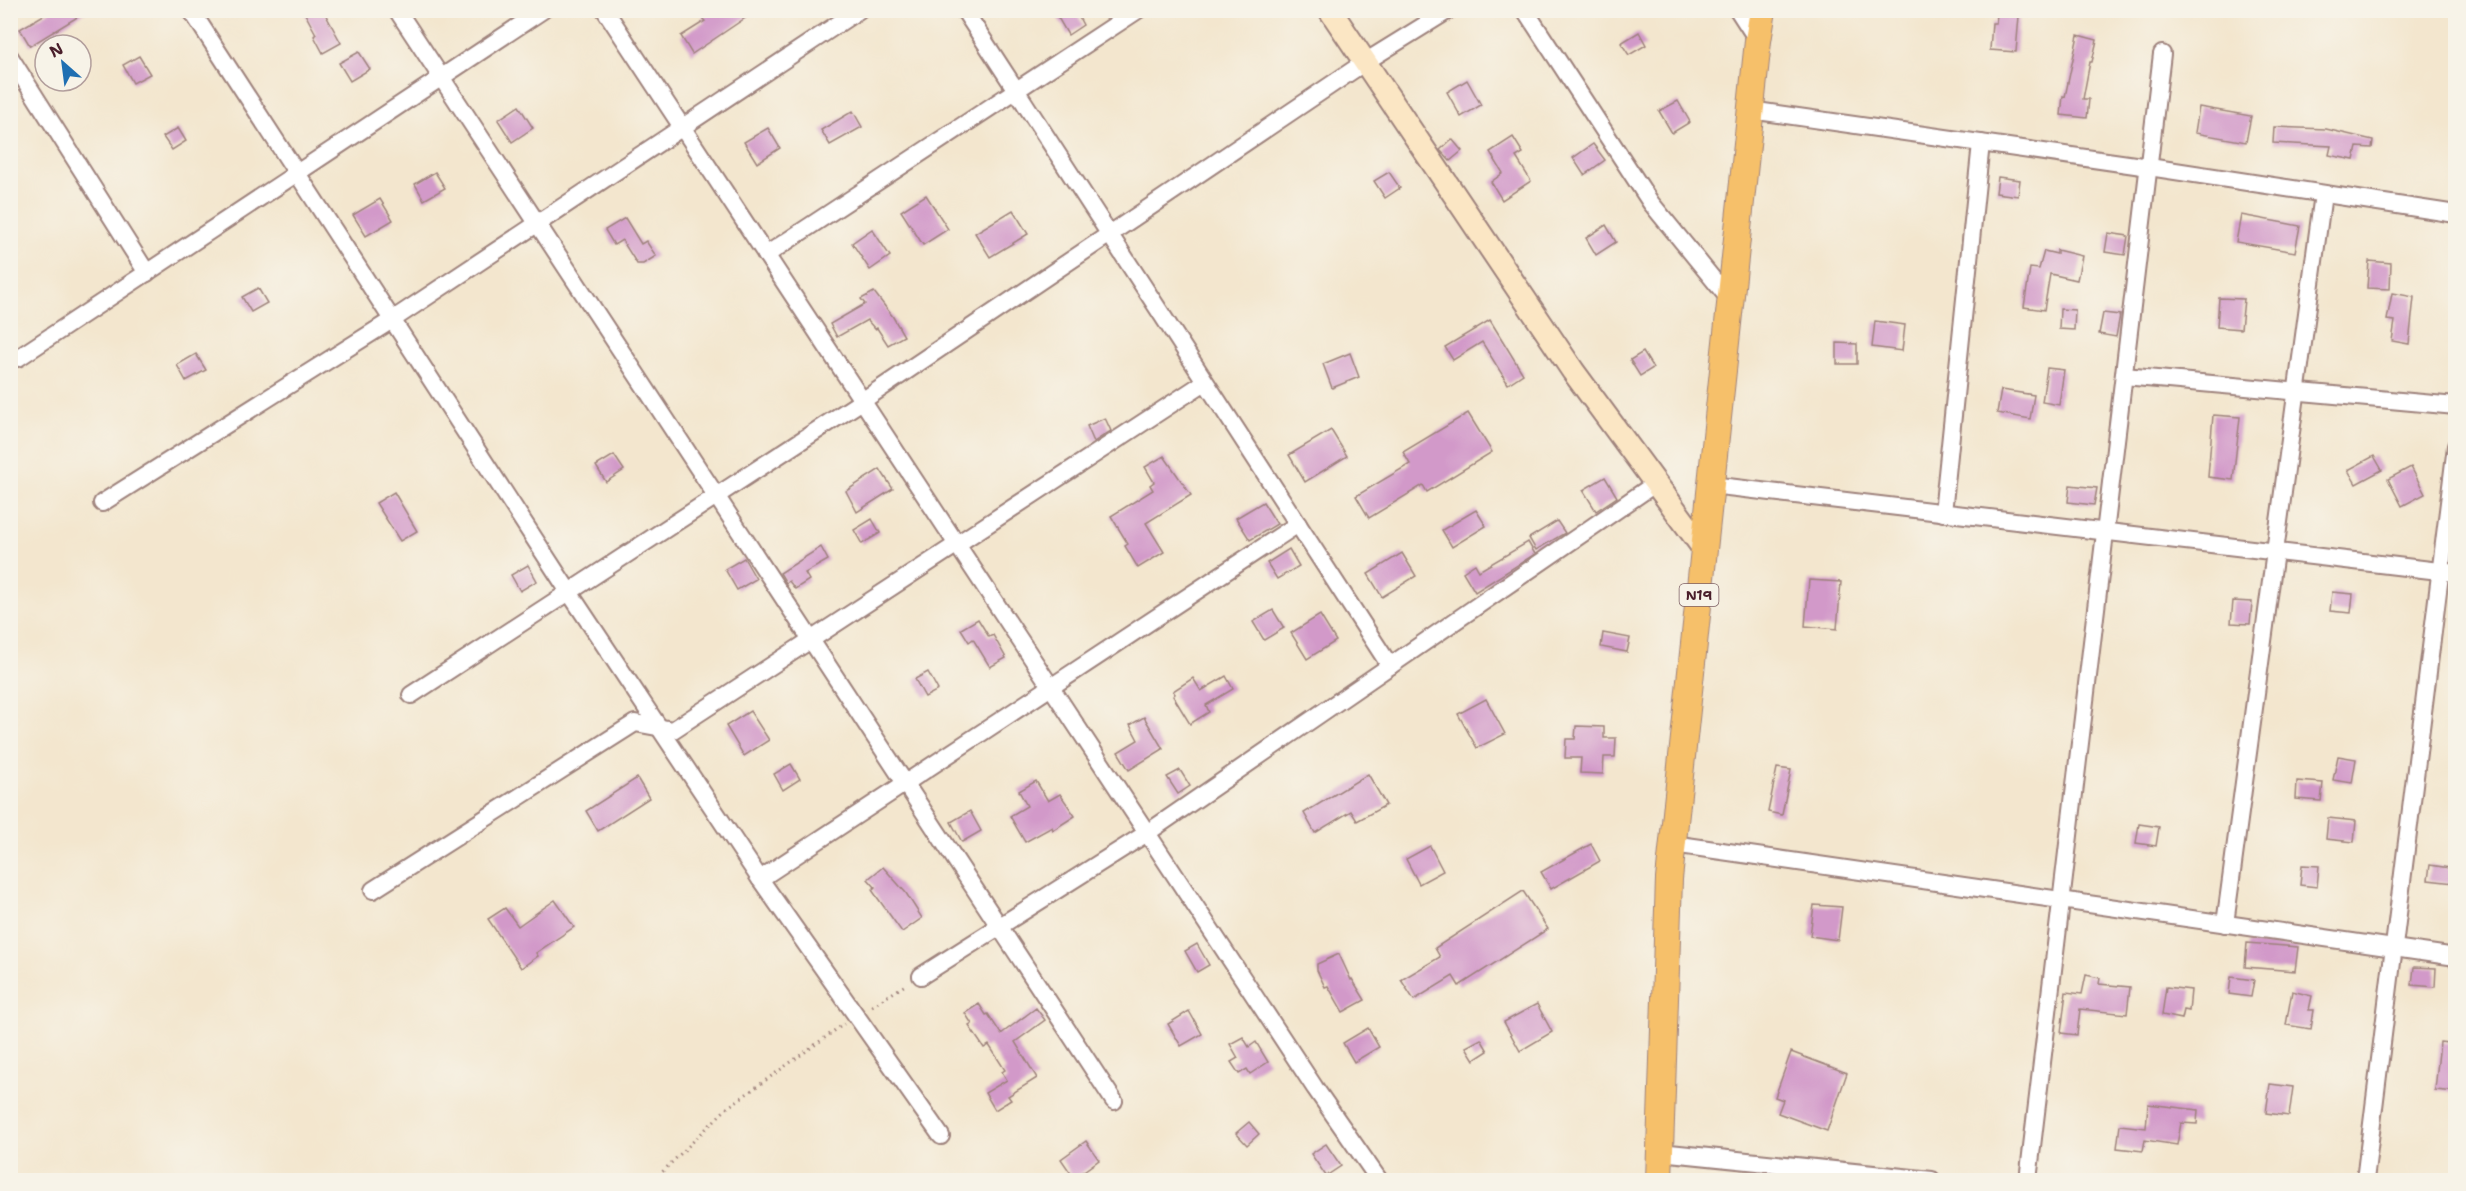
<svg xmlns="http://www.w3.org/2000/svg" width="2466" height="1191" font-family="'Shantell Sans',sans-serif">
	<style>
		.building { fill: #d299c9 }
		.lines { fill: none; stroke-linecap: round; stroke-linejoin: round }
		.street-casing { stroke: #9e827c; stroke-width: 20 }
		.secondary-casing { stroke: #9e827c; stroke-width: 26 }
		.primary-casing { stroke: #9e827c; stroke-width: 28 }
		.path { stroke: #9e827c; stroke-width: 3; stroke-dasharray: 1.5 4.5; stroke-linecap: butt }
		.street { stroke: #fff; stroke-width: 16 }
		.secondary { stroke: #fbe6c4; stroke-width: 22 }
		.primary { stroke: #f6c06b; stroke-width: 26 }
		.labels { text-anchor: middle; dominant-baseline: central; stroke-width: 4.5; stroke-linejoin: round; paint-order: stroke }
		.shield { fill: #f7f3e8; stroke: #7e5f64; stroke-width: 1.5 }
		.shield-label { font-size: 14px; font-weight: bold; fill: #4a1f2b }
	</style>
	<rect width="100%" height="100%" fill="#f7f3e8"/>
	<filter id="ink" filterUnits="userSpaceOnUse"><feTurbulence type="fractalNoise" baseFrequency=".0167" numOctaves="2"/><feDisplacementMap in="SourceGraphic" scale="12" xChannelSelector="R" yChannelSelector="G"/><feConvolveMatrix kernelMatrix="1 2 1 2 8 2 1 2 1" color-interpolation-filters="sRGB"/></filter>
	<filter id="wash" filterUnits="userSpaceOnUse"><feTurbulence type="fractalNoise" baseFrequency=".008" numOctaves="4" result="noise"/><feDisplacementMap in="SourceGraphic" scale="24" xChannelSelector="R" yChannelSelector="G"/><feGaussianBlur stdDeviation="1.35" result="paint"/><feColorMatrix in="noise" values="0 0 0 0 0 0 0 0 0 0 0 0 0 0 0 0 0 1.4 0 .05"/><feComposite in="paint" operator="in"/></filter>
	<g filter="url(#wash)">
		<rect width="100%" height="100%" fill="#f3e6ce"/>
		<g id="blocks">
			<!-- building -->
			<g class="building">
				<path d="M 52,10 L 89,10 L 30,46 L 20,29 Z"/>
				<path d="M 303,10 L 323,10 L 341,43 L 323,53 L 314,36 L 316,34 Z"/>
				<path d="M 714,10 L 757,10 L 692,54 L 681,36 L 705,21 L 702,18 Z"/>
				<path d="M 1066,10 L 1075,10 L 1083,25 L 1068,35 L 1057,16 Z"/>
				<path d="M 1997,14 L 2019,16 L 2016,52 L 1990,50 L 1992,23 L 1996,23 Z"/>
				<path d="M 1639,32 L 1646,45 L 1629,55 L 1621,43 Z"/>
				<path d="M 2078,35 L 2097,40 L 2092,62 L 2090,62 L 2083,99 L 2089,99 L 2087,118 L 2061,115 L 2063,96 L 2065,97 Z"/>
				<path d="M 359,52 L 370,69 L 350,81 L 339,63 Z"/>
				<path d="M 139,56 L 150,74 L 133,83 L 123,65 Z"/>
				<path d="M 1467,80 L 1481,105 L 1461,117 L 1447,92 Z"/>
				<path d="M 1678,101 L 1690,122 L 1672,133 L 1659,111 Z"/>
				<path d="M 519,106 L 533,128 L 512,142 L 498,120 Z"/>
				<path d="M 2199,107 L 2251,116 L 2246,142 L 2195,133 Z"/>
				<path d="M 853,111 L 862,127 L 830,145 L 821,130 Z"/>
				<path d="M 2274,127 L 2326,129 L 2373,140 L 2372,148 L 2357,147 L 2354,160 L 2329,155 L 2331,146 L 2273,143 Z"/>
				<path d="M 178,128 L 186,141 L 172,150 L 163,137 Z"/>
				<path d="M 768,128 L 780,148 L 757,163 L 744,142 Z"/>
				<path d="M 1513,137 L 1523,153 L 1516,157 L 1531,181 L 1502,200 L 1491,182 L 1503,173 L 1490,152 Z"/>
				<path d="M 1452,139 L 1462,151 L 1450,161 L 1440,150 Z"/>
				<path d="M 1593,144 L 1605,160 L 1584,175 L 1573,158 Z"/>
				<path d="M 435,172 L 445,188 L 424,200 L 415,184 Z"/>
				<path d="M 1389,172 L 1400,188 L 1385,198 L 1374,181 Z"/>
				<path d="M 1998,177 L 2020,180 L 2018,196 L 1996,193 Z"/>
				<path d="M 926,195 L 948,229 L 923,245 L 901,211 Z"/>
				<path d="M 380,199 L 393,220 L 366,236 L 353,215 Z"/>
				<path d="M 1013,210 L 1028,234 L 990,257 L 975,233 Z"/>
				<path d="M 2241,215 L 2300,226 L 2295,252 L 2236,242 Z"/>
				<path d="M 625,218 L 641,244 L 646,241 L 656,256 L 643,264 L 637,264 L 622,240 L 614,245 L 605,230 Z"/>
				<path d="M 1606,225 L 1616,242 L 1596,255 L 1586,238 Z"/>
				<path d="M 872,229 L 890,256 L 870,270 L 852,243 Z"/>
				<path d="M 2108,233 L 2128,236 L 2125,255 L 2105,252 Z"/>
				<path d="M 2057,250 L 2082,256 L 2077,280 L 2050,274 L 2044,310 L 2024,307 L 2030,268 L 2039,269 L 2044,251 L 2057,254 Z"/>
				<path d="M 2369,261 L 2391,263 L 2390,289 L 2367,288 Z"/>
				<path d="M 258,288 L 267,303 L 251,312 L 242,297 Z"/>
				<path d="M 874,292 L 893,317 L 904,336 L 888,345 L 877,328 L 875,329 L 867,320 L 837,337 L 830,324 L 865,304 L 861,299 Z"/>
				<path d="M 2392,293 L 2414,297 L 2409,344 L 2392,341 L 2395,321 L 2387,320 Z"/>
				<path d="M 2219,298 L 2244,299 L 2241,329 L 2217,327 Z"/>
				<path d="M 2060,309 L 2075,310 L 2074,330 L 2059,329 Z"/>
				<path d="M 2103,313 L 2120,315 L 2116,337 L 2099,334 Z"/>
				<path d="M 1490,320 L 1523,374 L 1508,384 L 1482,342 L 1453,360 L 1445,347 Z"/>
				<path d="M 1875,321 L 1905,325 L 1902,351 L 1872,347 Z"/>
				<path d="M 1837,343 L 1857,344 L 1857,364 L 1837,364 Z"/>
				<path d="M 1643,352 L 1653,368 L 1640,376 L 1630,360 Z"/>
				<path d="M 1350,353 L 1359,377 L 1332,388 L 1323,364 Z"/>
				<path d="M 196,354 L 206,370 L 186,381 L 177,365 Z"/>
				<path d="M 2047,368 L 2064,370 L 2059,405 L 2042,402 Z"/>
				<path d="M 2001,390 L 2034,395 L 2030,419 L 1997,413 Z"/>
				<path d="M 1468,413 L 1492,452 L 1427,492 L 1423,485 L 1369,518 L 1356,496 L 1410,464 L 1403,452 Z"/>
				<path d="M 2213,415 L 2240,417 L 2233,480 L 2208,477 Z"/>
				<path d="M 1105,418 L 1111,431 L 1094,442 L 1087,426 Z"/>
				<path d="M 1331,430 L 1347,456 L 1305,482 L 1289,455 Z"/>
				<path d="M 614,455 L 624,470 L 606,482 L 596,466 Z"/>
				<path d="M 1164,456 L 1191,495 L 1146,523 L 1164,552 L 1138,568 L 1125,546 L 1128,544 L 1111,516 L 1153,490 L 1150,485 L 1154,482 L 1145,467 Z"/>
				<path d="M 2374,456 L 2382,470 L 2356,484 L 2348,470 Z"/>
				<path d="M 2411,467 L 2425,494 L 2402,506 L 2388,479 Z"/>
				<path d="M 880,469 L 893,489 L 857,512 L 846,491 Z"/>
				<path d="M 1605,477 L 1617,497 L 1596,511 L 1583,490 Z"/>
				<path d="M 2070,485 L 2097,488 L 2094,505 L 2068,502 Z"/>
				<path d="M 394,492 L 417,531 L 400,541 L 376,503 Z"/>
				<path d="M 1263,502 L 1277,524 L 1250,540 L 1236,518 Z"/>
				<path d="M 1476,510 L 1486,526 L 1452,547 L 1442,530 Z"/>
				<path d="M 872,519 L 880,533 L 862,544 L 854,530 Z"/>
				<path d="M 1557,521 L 1565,533 L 1536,550 L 1529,538 Z"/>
				<path d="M 1528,542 L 1535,554 L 1475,592 L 1463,572 L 1475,564 L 1479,571 Z"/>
				<path d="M 821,547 L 828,560 L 805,573 L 809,580 L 795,589 L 789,581 L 786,583 L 780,573 Z"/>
				<path d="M 1289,549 L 1299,566 L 1277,579 L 1267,563 Z"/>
				<path d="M 1402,553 L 1416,576 L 1382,597 L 1368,574 Z"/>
				<path d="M 744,558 L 756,579 L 737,590 L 725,569 Z"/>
				<path d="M 528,565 L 537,581 L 520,591 L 511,575 Z"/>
				<path d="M 1809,580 L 1841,582 L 1837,629 L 1805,626 Z"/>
				<path d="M 2332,592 L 2353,594 L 2351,613 L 2330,611 Z"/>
				<path d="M 2233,601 L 2252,602 L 2250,624 L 2231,623 Z"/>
				<path d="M 1273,610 L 1284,628 L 1264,640 L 1253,622 Z"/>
				<path d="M 1320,615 L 1336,641 L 1307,659 L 1291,633 Z"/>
				<path d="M 978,619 L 989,637 L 993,635 L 1006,658 L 990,667 L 973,639 L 969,642 L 961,629 Z"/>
				<path d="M 1603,633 L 1630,638 L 1627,652 L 1601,647 Z"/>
				<path d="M 928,672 L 938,690 L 925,697 L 915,679 Z"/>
				<path d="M 1226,676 L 1233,689 L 1206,705 L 1209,712 L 1190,724 L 1173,696 L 1175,694 L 1173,691 L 1193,678 L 1201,691 Z"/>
				<path d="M 1486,699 L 1505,734 L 1477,748 L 1458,714 Z"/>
				<path d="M 750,711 L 769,740 L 744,756 L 726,726 Z"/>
				<path d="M 1144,717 L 1163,749 L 1129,770 L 1118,752 L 1138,740 L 1130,725 Z"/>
				<path d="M 1576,726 L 1604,727 L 1604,738 L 1616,738 L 1615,757 L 1604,757 L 1603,774 L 1580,773 L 1581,758 L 1565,758 L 1566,739 L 1575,739 Z"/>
				<path d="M 2338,756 L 2356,759 L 2352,783 L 2333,780 Z"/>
				<path d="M 791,764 L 800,779 L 783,790 L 774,774 Z"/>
				<path d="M 1777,768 L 1791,770 L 1782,815 L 1768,812 Z"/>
				<path d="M 1180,770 L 1190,786 L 1178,794 L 1167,777 Z"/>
				<path d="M 1368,774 L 1386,805 L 1357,821 L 1351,811 L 1315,833 L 1304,813 Z"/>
				<path d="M 637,778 L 649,798 L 598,831 L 586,811 Z"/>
				<path d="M 1036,781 L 1048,801 L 1060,794 L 1075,816 L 1053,830 L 1052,827 L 1025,842 L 1010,816 L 1027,806 L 1019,791 Z"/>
				<path d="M 2297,781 L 2323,783 L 2321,801 L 2296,799 Z"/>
				<path d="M 970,811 L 981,831 L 962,842 L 951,822 Z"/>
				<path d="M 2328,818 L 2356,821 L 2354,842 L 2326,839 Z"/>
				<path d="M 2139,824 L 2159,827 L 2156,846 L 2136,843 Z"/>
				<path d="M 1591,844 L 1600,861 L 1551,889 L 1541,872 Z"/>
				<path d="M 1430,846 L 1443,871 L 1419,884 L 1406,859 Z"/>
				<path d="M 2302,865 L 2319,866 L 2317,887 L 2300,885 Z"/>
				<path d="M 2430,865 L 2456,869 L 2454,883 L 2428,880 Z"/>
				<path d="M 883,867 L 906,893 L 922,918 L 902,932 L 872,890 L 875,887 L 868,879 Z"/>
				<path d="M 1523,891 L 1548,929 L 1459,986 L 1453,976 L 1414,1000 L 1401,980 L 1440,957 L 1435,948 Z"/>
				<path d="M 555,900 L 574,927 L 536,953 L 538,956 L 521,968 L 488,919 L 505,908 L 518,926 Z"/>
				<path d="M 1814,905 L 1842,907 L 1838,940 L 1810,936 Z"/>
				<path d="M 2247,943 L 2298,947 L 2295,971 L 2245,967 Z"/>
				<path d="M 1197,944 L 1209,965 L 1197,972 L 1185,951 Z"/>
				<path d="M 1339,954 L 1351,980 L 1352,979 L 1365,1000 L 1343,1012 L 1328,986 L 1325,987 L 1317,970 L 1317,964 Z"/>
				<path d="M 2414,967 L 2436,968 L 2435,987 L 2412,985 Z"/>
				<path d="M 2086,975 L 2100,978 L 2099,984 L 2130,987 L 2127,1014 L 2080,1009 L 2077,1035 L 2061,1033 L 2066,992 L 2082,994 Z"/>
				<path d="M 2231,977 L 2254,980 L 2251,997 L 2229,994 Z"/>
				<path d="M 2166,987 L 2191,990 L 2189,1011 L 2184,1010 L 2182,1019 L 2162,1015 Z"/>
				<path d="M 2292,991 L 2312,996 L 2309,1010 L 2314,1010 L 2311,1029 L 2286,1025 Z"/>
				<path d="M 979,1004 L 986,1015 L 988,1014 L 1001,1034 L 1036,1008 L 1045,1020 L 1015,1042 L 1037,1078 L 1008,1096 L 1011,1100 L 995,1110 L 985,1093 L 1007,1080 L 1002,1072 L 1005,1070 L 989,1045 L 984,1048 L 969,1026 L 972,1024 L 965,1013 Z"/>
				<path d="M 1537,1004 L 1552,1032 L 1520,1051 L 1504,1022 Z"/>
				<path d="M 1189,1011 L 1202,1034 L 1181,1046 L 1168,1024 Z"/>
				<path d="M 1368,1028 L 1379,1047 L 1354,1062 L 1343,1043 Z"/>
				<path d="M 1243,1037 L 1249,1047 L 1256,1042 L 1268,1062 L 1250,1074 L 1247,1069 L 1239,1074 L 1231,1062 L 1238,1058 L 1230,1044 Z"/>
				<path d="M 1481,1039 L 1488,1051 L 1474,1060 L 1466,1047 Z"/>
				<path d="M 2440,1042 L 2456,1044 L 2456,1092 L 2435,1090 Z"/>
				<path d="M 1791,1052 L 1847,1073 L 1827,1131 L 1778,1113 L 1783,1100 L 1775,1097 Z"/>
				<path d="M 2270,1084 L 2293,1087 L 2289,1116 L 2266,1113 Z"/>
				<path d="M 2148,1104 L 2198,1110 L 2197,1124 L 2181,1123 L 2177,1145 L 2145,1140 L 2143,1151 L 2117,1148 L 2120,1125 L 2146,1128 Z"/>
				<path d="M 1249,1122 L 1259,1134 L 1247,1145 L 1236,1133 Z"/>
				<path d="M 1086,1141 L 1099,1160 L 1074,1178 L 1061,1159 Z"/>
				<path d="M 1326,1144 L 1341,1166 L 1326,1176 L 1311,1154 Z"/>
			</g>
		</g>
	</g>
	<g filter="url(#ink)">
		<use href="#blocks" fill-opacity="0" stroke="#9e827c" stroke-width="1.5"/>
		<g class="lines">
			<!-- street casing -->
			<g class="street-casing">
				<g id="street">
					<path d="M 191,10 L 569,592 L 760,879 L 941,1136"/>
					<path d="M 397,10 L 1114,1101"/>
					<path d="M 605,10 L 1315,1088 L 1379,1180"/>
					<path d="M 964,10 L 1390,666"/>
					<path d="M 1525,10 L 1651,203 L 1730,300"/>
					<path d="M 1738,10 L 1758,41"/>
					<path d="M 10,57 L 147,273"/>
					<path d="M 1750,110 L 2149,167 L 2456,214"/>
					<path d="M 766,255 L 1138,10"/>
					<path d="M 18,358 L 543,10"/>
					<path d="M 2124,376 L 2456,406"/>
					<path d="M 1711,485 L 2456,573"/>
					<path d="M 102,503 L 392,320 L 859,10"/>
					<path d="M 1943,513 L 1981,143"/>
					<path d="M 411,695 L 862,401 L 1365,62 L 1449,10"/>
					<path d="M 1673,844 L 2456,957"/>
					<path d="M 760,879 L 1298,524"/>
					<path d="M 373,890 L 635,723 L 673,730 L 1205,382"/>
					<path d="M 2225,924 L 2323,194"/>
					<path d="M 921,976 L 1147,833 L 1656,483"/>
					<path d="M 1660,1152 L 1932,1180"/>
					<path d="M 2028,1180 L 2162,54"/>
					<path d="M 2365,1180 L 2456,446"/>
				</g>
			</g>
			<!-- secondary casing -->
			<g class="secondary-casing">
				<path id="secondary" d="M 1330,10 L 1573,371 L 1704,549"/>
			</g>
			<!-- primary casing -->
			<g class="primary-casing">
				<path id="primary" d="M 1659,1180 L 1669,879 L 1758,41 L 1763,10"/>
			</g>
			<!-- path -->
			<g class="path">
				<path d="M 872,1006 L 907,984"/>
				<path d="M 654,1180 L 727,1108 L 844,1024"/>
			</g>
			<!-- street -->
			<use href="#street" class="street"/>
			<!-- secondary -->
			<use href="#secondary" class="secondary"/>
			<!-- primary -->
			<use href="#primary" class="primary"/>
		</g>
	</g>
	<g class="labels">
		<!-- shield labels -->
		<rect class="shield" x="1679.5" y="584" width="39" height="22" rx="4.5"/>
		<g class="shield-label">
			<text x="1699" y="595">N19</text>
		</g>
	</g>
	<!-- margin -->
	<rect width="2466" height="1191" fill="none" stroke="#f7f3e8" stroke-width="36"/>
	<!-- north arrow -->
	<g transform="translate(63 63) rotate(332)"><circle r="28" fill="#f7f3e8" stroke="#b29e9c" stroke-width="1.5"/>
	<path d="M0-4.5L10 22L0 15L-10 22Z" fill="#1f6fb2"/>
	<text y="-9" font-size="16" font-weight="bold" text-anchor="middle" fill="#4a1f2b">N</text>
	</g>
</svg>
